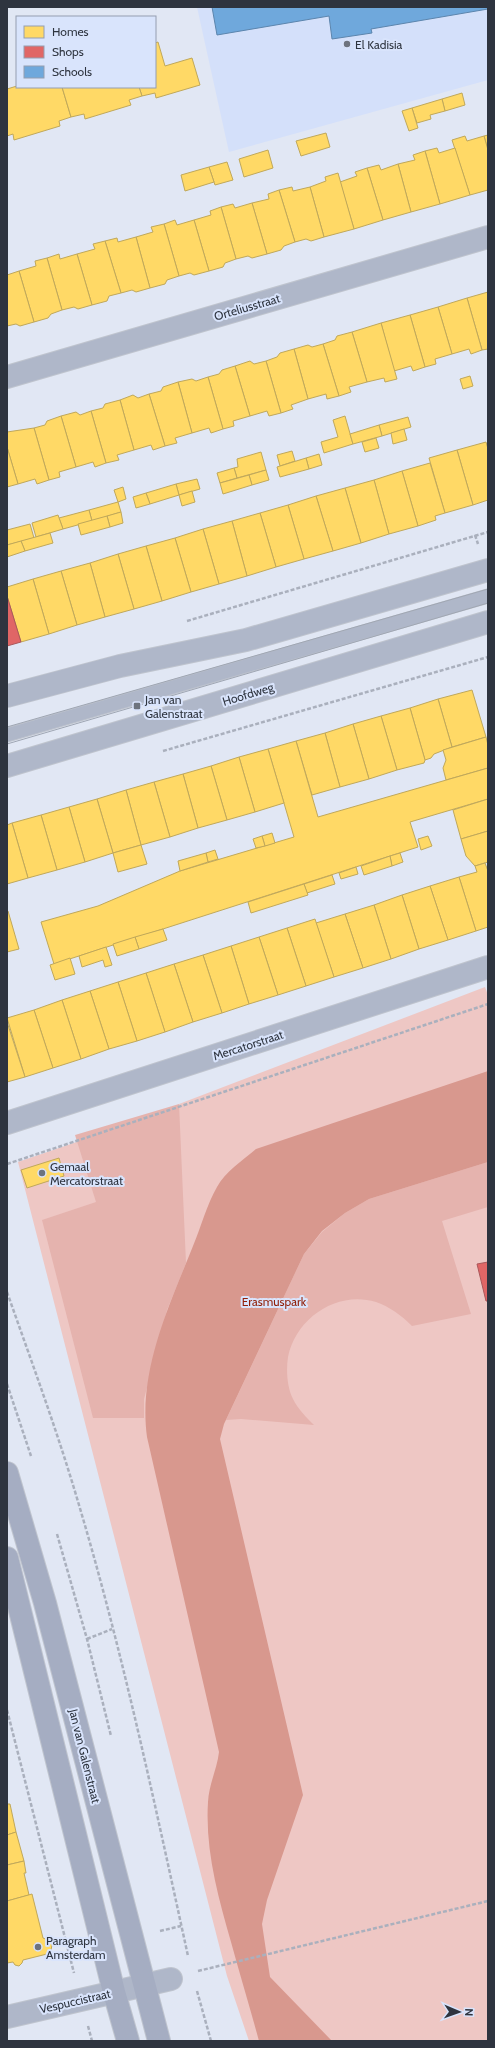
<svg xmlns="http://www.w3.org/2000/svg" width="495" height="2048" font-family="Cabin,sans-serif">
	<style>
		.built { fill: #d4e0fa }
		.green { fill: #eec7c4 }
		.forest { fill: #e5b3ae }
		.water { fill: #d8988e }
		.homes { fill: #ffd966; stroke: #c0a85a }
		.shops { fill: #e06666; stroke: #ab575a }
		.schools { fill: #6fa8dc; stroke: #5c85ad }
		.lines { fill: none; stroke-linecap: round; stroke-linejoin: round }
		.service-casing { stroke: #bfc4ce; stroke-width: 15 }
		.minor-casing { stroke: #bfc4ce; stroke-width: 24 }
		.tertiary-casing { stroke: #bfc4ce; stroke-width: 24 }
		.secondary-casing { stroke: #bfc4ce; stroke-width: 24 }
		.path { stroke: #aab0bd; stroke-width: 2.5; stroke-dasharray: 4 2; stroke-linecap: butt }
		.service { stroke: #afb7c9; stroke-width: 13 }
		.minor { stroke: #afb7c9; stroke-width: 22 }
		.tertiary { stroke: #afb7c9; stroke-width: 22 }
		.secondary { stroke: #a5adc2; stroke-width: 22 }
		.tram { stroke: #9fa6b3; stroke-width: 1 }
		.poi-dot { fill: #6d737e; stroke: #d9e4fc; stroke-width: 1.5 }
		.labels { text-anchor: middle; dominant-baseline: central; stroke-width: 4; stroke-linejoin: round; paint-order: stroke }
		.poi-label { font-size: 12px; fill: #2e343f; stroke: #d9e4fc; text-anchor: start }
		.street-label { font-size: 12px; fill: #2e343f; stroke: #d9e4fc }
		.park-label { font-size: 12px; fill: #901e07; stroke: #d9e4fc }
	</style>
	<rect width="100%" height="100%" fill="#e1e7f4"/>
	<!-- built -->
	<path class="built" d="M 197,7 L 488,7 L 488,80 L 229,152 Z"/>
	<!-- green -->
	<path class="green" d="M 485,987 L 488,995 L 488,2041 L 249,2041 L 227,1976 L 18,1162 L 179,1107 L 179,1104 Z"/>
	<!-- forest -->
	<g class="forest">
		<path d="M 179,1104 L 186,1263 L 167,1310 L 144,1399 L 144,1418 L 93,1418 L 42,1220 L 96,1202 L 75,1135 Z"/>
		<path d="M 488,1162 L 488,1207 L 442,1221 L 471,1314 L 412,1326 C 401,1315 390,1307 376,1302 C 337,1290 296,1318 288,1357 C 286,1370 287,1387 293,1399 C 298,1409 306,1417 314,1425 L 241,1419 L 226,1420 L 304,1254 L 322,1232 L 345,1213 L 369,1199 Z"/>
	</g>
	<!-- water -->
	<path class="water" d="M 488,1071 L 488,1162 L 369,1199 L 345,1213 L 322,1231 L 304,1254 L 224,1424 L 220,1439 L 303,1795 L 267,1900 L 262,1924 L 270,1977 L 332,2041 L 259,2041 C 250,2008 240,1975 231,1942 C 218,1896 205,1850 208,1802 C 209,1784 217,1769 219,1752 L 147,1437 C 138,1371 169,1306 193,1246 C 201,1227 207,1204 217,1187 C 225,1172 243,1160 256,1149 Z"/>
	<!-- homes -->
	<g class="homes">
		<path d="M 158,42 L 165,66 L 192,58 L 200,85 L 156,98 L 155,93 L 142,96 L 139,87 L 155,87 L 155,43 Z"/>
		<path d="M 17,86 L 62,87 L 71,117 L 59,121 L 60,126 L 14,140 L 13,134 L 7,136 L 7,89 Z"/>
		<path d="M 62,87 L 139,87 L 142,96 L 129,100 L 131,105 L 85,119 L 84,114 L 71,117 Z"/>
		<path d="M 462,93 L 465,105 L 445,111 L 442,99 Z"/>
		<path d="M 442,99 L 445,111 L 430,115 L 431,119 L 417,123 L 412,108 Z"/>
		<path d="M 412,108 L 418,128 L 409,131 L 402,111 Z"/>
		<path d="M 326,133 L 330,147 L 301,156 L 296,141 Z"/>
		<path d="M 488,135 L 488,150 L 484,136 Z"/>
		<path d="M 465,136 L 467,141 L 484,136 L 488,150 L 488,190 L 470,195 L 452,140 Z"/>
		<path d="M 437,148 L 439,153 L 455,148 L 470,195 L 440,204 L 425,151 Z"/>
		<path d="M 268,150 L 273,168 L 244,177 L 239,159 Z"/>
		<path d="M 425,151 L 440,204 L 411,212 L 398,164 L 415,160 L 413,155 Z"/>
		<path d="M 227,162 L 233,180 L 215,185 L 209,167 Z"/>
		<path d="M 398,164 L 411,212 L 383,220 L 367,168 L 379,165 L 381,170 Z"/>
		<path d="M 209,167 L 214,182 L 185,191 L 181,175 Z"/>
		<path d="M 367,168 L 383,220 L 354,229 L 340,182 L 357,176 L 355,172 Z"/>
		<path d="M 338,173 L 354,229 L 324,237 L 310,187 L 326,181 L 325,177 Z"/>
		<path d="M 292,187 L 293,191 L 310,187 L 324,237 L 311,241 L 306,239 L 295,242 L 279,190 Z"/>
		<path d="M 279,190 L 295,242 L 284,246 L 281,250 L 267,254 L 252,203 L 269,199 L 268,194 Z"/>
		<path d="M 252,203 L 267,254 L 252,258 L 248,256 L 236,259 L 221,207 L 233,204 L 235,208 Z"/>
		<path d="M 221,207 L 236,259 L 225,263 L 223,267 L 209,271 L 194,220 L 211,215 L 210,211 Z"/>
		<path d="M 175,220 L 177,225 L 194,220 L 209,271 L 194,275 L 190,273 L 179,276 L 164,224 Z"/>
		<path d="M 164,224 L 179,276 L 167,280 L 165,284 L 150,288 L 136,237 L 153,232 L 151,227 Z"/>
		<path d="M 136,237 L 150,288 L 136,292 L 132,290 L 121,293 L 105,241 L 117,238 L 118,242 Z"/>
		<path d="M 105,241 L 121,293 L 109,296 L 107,301 L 92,305 L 77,254 L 95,249 L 93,244 Z"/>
		<path d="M 59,254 L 60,259 L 77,254 L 92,305 L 78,309 L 74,307 L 62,310 L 47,258 Z"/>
		<path d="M 47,258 L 62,310 L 51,314 L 48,318 L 34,322 L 19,271 L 36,266 L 35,261 Z"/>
		<path d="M 19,271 L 34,322 L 20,326 L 16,324 L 7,326 L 7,275 Z"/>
		<path d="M 488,292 L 488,349 L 482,350 L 467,298 Z"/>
		<path d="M 467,298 L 482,350 L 471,354 L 469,349 L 452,354 L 438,307 Z"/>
		<path d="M 438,307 L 452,354 L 435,359 L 436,364 L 425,367 L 410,315 Z"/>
		<path d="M 410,315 L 425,367 L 413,371 L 411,366 L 394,371 L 381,323 Z"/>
		<path d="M 381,323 L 397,379 L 385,382 L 384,378 L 367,382 L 352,332 Z"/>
		<path d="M 352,332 L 367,382 L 349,387 L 351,392 L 339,396 L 323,344 L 335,340 L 337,336 Z"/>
		<path d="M 323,344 L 339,396 L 327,399 L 326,394 L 308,399 L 294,349 L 308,345 L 312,347 Z"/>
		<path d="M 294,349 L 308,399 L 291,405 L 293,409 L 281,413 L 266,361 L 277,357 L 280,353 Z"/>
		<path d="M 250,361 L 254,364 L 266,361 L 281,413 L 269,416 L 267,411 L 250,416 L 235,366 Z"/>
		<path d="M 235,366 L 250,416 L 233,421 L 234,426 L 223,429 L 208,377 L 219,374 L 222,370 Z"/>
		<path d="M 470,376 L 473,386 L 463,389 L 460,379 Z"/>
		<path d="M 208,377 L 223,429 L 211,433 L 209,428 L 192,433 L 178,382 L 192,379 L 196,381 Z"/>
		<path d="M 178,382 L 192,433 L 175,438 L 177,443 L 165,446 L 149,394 L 161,391 L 163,387 Z"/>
		<path d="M 149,394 L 165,446 L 153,450 L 151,445 L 134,450 L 120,400 L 133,395 L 138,398 Z"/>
		<path d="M 120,400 L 134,450 L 117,455 L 119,460 L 106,463 L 91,411 L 103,408 L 105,404 Z"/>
		<path d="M 91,411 L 106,463 L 95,467 L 93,462 L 76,467 L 61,416 L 76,412 L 80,415 Z"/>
		<path d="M 61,416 L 76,467 L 59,472 L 60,477 L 49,480 L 34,428 L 45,425 L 47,421 Z"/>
		<path d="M 345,416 L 353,444 L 324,453 L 321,442 L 338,437 L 333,420 Z"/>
		<path d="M 408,417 L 411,427 L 382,436 L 379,425 Z"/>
		<path d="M 379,425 L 382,436 L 353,444 L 350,434 Z"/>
		<path d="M 34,428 L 49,480 L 37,484 L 35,479 L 18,484 L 7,447 L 7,432 Z"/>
		<path d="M 404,429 L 407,440 L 393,444 L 391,433 Z"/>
		<path d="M 376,438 L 379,448 L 365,452 L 362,442 Z"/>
		<path d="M 486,442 L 488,449 L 488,500 L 473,505 L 457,450 Z"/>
		<path d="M 7,447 L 18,484 L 7,487 Z"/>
		<path d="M 457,450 L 473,505 L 445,513 L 429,458 Z"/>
		<path d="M 292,451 L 295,461 L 280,466 L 277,455 Z"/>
		<path d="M 261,452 L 266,470 L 237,478 L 234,468 L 238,467 L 237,459 Z"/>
		<path d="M 319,454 L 322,465 L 309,469 L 306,458 Z"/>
		<path d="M 306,458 L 309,469 L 280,477 L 277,467 Z"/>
		<path d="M 430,463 L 445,513 L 435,516 L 436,520 L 418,526 L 402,471 Z"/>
		<path d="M 234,468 L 237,478 L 220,483 L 217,473 Z"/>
		<path d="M 266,470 L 269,480 L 252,485 L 249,475 Z"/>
		<path d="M 402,471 L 418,526 L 389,534 L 374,480 Z"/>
		<path d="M 249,475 L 252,485 L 223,494 L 220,483 Z"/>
		<path d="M 197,479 L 200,489 L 179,495 L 176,484 Z"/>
		<path d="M 374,480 L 389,534 L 361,543 L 345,488 Z"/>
		<path d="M 176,484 L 179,495 L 150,504 L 146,493 Z"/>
		<path d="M 123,487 L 126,499 L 118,502 L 114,490 Z"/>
		<path d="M 345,488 L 361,543 L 333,551 L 316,496 Z"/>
		<path d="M 192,491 L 195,502 L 182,506 L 179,495 Z"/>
		<path d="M 146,493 L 150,504 L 136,508 L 133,497 Z"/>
		<path d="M 316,496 L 333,551 L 304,559 L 288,505 Z"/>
		<path d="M 118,502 L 121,512 L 92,521 L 89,510 Z"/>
		<path d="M 288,505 L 304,559 L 276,567 L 260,513 Z"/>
		<path d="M 89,510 L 92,521 L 63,529 L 59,518 Z"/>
		<path d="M 121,512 L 123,523 L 110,527 L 107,516 Z"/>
		<path d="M 260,513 L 276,567 L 247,576 L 232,521 Z"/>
		<path d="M 58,515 L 63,529 L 36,537 L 32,523 Z"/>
		<path d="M 107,516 L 110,527 L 81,535 L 78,524 Z"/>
		<path d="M 232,521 L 247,576 L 219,584 L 203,529 Z"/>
		<path d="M 30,524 L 34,538 L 7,545 L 7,530 Z"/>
		<path d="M 203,529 L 219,584 L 191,592 L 175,538 Z"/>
		<path d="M 50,533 L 53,543 L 25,551 L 21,541 Z"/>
		<path d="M 175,538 L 191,592 L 162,601 L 146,546 Z"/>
		<path d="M 21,541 L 25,551 L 7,557 L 7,545 Z"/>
		<path d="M 146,546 L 162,601 L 134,609 L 118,554 Z"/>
		<path d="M 118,554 L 134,609 L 105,617 L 90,563 Z"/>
		<path d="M 90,563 L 105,617 L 77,625 L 61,571 Z"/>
		<path d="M 61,571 L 77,625 L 49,634 L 33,579 Z"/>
		<path d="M 33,579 L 49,634 L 21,642 L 7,596 L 7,587 Z"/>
		<path d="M 472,690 L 486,737 L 452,747 L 438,699 Z"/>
		<path d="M 438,699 L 452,747 L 434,754 L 431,758 L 425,760 L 410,708 Z"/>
		<path d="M 410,708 L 425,760 L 424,763 L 397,770 L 381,716 Z"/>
		<path d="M 381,716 L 397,770 L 369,779 L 353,724 Z"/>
		<path d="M 353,724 L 369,779 L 340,787 L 325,733 Z"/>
		<path d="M 325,733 L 340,787 L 312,795 L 296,741 Z"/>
		<path d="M 486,737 L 488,745 L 488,768 L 446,780 L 443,768 L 446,760 L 443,750 Z"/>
		<path d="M 296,741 L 318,817 L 488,768 L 488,799 L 410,822 L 418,847 L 54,964 L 41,922 L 98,906 L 180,871 L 294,837 L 268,749 Z"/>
		<path d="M 268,749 L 284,803 L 255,812 L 239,757 Z"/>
		<path d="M 239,757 L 255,812 L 227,820 L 211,766 Z"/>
		<path d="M 211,766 L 227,820 L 198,828 L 183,774 Z"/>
		<path d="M 183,774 L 198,828 L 170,837 L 154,782 Z"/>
		<path d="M 154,782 L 170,837 L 141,845 L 126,790 Z"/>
		<path d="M 126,790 L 141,845 L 113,853 L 97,799 Z"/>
		<path d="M 97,799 L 113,853 L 85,862 L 69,807 Z"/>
		<path d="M 488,799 L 488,831 L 461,839 L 453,810 Z"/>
		<path d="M 69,807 L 85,862 L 57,870 L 41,815 Z"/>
		<path d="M 41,815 L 57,870 L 28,878 L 12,823 Z"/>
		<path d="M 12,823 L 28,878 L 7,884 L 7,825 Z"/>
		<path d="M 488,831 L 488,862 L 475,866 L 466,856 L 461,839 Z"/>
		<path d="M 272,833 L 275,843 L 265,846 L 262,836 Z"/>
		<path d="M 262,836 L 265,846 L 256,848 L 253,839 Z"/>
		<path d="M 428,836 L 432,846 L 421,850 L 418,839 Z"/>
		<path d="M 141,845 L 147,864 L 118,872 L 113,853 Z"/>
		<path d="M 215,850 L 218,859 L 208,862 L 206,853 Z"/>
		<path d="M 206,853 L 208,862 L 180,871 L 178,861 Z"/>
		<path d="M 400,853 L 403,862 L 392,866 L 390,856 Z"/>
		<path d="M 390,856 L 392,866 L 364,875 L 361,866 Z"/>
		<path d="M 485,863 L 488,871 L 488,927 L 476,931 L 459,877 L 477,872 L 475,866 Z"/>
		<path d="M 356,867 L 358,874 L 341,879 L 339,873 Z"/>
		<path d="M 332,875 L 335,884 L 307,893 L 304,884 Z"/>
		<path d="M 459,877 L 476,931 L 448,940 L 430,886 Z"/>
		<path d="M 304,884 L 308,895 L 251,913 L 248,902 Z"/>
		<path d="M 430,886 L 448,940 L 419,949 L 402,895 Z"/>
		<path d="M 402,895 L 419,949 L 391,959 L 374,905 Z"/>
		<path d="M 374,905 L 391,959 L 363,968 L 345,914 Z"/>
		<path d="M 8,911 L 19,949 L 7,952 L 7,912 Z"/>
		<path d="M 345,914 L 363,968 L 334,977 L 316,923 Z"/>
		<path d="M 315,919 L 334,977 L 306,986 L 287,928 Z"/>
		<path d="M 287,928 L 306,986 L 278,995 L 259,937 Z"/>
		<path d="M 163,929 L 167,940 L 139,949 L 135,937 Z"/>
		<path d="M 135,937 L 139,949 L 117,956 L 113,944 Z"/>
		<path d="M 259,937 L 278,995 L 249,1004 L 231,946 Z"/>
		<path d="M 231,946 L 249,1004 L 222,1013 L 203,955 Z"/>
		<path d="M 106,947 L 112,965 L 105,967 L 103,960 L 82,967 L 79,956 Z"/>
		<path d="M 203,955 L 222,1013 L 193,1022 L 174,964 Z"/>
		<path d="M 70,958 L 75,974 L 55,980 L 50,965 Z"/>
		<path d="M 174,964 L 193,1022 L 165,1032 L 146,973 Z"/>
		<path d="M 146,973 L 165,1032 L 137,1041 L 118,982 Z"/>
		<path d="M 118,982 L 137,1041 L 109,1049 L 90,991 Z"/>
		<path d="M 90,991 L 109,1049 L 81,1059 L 62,1000 Z"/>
		<path d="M 62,1000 L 81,1059 L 53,1068 L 34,1010 Z"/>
		<path d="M 34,1010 L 53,1068 L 25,1077 L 7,1018 Z"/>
		<path d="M 7,1022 L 25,1077 L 7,1082 Z"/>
		<path d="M 59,1158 L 64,1176 L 27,1188 L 21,1170 Z"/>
		<path d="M 7,1804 L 10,1804 L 16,1832 L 7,1835 Z"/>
		<path d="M 16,1832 L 24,1861 L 7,1865 L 7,1835 Z"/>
		<path d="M 24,1861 L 26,1873 L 24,1873 L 29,1895 L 7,1901 L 7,1865 Z"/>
		<path d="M 32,1894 L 43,1938 L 48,1940 L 52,1945 L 51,1950 L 47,1954 L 23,1960 L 22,1963 L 19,1966 L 15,1965 L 13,1962 L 7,1963 L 7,1901 Z"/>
	</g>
	<!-- shops -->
	<g class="shops">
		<path d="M 7,596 L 21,642 L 7,646 Z"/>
		<path d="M 488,1262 L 488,1301 L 486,1301 L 477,1264 Z"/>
	</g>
	<!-- schools -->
	<path class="schools" d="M 212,7 L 488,7 L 488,9 L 371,29 L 372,33 L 332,39 L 329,16 L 217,35 Z"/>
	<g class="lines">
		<!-- service casing -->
		<g class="service-casing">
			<path id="service" d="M 7,735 L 488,596"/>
		</g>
		<!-- minor casing -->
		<g class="minor-casing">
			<g id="minor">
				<path d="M 7,377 L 488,237"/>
				<path d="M 7,1123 L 488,967"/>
				<path d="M 7,2017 L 171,1979"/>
			</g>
		</g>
		<!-- tertiary casing -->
		<g class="tertiary-casing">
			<g id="tertiary">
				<path d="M 7,696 L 120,666 L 246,640 L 488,570"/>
				<path d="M 7,766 L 488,622"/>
			</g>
		</g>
		<!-- secondary casing -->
		<g class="secondary-casing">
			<g id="secondary">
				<path d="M 7,1473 L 45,1603 L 159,2041"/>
				<path d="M 7,1558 L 114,1992 L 128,2041"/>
			</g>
		</g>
		<!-- path -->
		<g class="path">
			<path d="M 475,535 L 478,544"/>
			<path d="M 187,621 L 488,532"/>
			<path d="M 163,751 L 488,657"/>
			<path d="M 7,1164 L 488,1004"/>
			<path d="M 7,1292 C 32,1363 58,1433 79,1505 C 123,1653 155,1805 188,1956"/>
			<path d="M 7,1384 L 31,1456"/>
			<path d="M 57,1534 L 87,1639 L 111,1736"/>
			<path d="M 87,1639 L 112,1629"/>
			<path d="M 7,1710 L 74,1973"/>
			<path d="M 160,1931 L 181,1926"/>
			<path d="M 198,1971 L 488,1901"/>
			<path d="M 197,1991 L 211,2041"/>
			<path d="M 88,2026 L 92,2041"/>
		</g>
		<!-- service -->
		<use href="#service" class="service"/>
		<!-- minor -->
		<use href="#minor" class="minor"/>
		<!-- tertiary -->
		<use href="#tertiary" class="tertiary"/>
		<!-- secondary -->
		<use href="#secondary" class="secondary"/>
		<!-- tram -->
		<g class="tram">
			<path d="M 7,727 L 488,589"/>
			<path d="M 7,744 L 488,603"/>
		</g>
	</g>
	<!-- markers -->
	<g class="poi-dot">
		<circle cx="347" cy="44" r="4"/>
		<rect x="133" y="702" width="8" height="8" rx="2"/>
		<circle cx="42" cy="1173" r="4"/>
		<circle cx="38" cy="1947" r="4"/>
	</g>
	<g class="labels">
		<!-- poi labels -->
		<g class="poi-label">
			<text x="355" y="44">El Kadisia</text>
			<text x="145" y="699">Jan van<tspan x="145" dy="14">Galenstraat</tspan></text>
			<text x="50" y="1166">Gemaal<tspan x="50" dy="14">Mercatorstraat</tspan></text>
			<text x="46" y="1940">Paragraph<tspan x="46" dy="14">Amsterdam</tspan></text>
		</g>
		<!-- street labels -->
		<g class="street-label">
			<text transform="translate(247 307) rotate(-16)">Orteliusstraat</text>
			<text transform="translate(248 694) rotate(-17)">Hoofdweg</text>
			<text transform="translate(248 1045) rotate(-18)">Mercatorstraat</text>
			<text transform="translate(85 1756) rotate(76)">Jan van Galenstraat</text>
			<text transform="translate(75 2001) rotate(-13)">Vespuccistraat</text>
		</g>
		<!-- park labels -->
		<g class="park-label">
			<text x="274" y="1301">Erasmuspark</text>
		</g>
	</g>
	<!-- border -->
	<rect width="495" height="2048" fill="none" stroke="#2e343f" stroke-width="16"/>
	<!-- legend -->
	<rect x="16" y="16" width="140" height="72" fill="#d9e4fc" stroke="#959eb0"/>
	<rect x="24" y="26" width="20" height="12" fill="#ffd966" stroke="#959eb0"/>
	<text x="52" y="36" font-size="12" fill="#2e343f">Homes</text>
	<rect x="24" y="46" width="20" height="12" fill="#e06666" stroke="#959eb0"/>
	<text x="52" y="56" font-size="12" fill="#2e343f">Shops</text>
	<rect x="24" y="66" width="20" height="12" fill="#6fa8dc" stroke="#959eb0"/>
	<text x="52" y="76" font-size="12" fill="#2e343f">Schools</text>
	<!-- north arrow -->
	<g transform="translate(459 2012) rotate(92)" stroke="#d9e4fc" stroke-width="3" paint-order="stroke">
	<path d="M0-3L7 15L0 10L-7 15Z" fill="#2e343f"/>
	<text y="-6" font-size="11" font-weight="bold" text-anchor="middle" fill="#2e343f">N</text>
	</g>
</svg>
